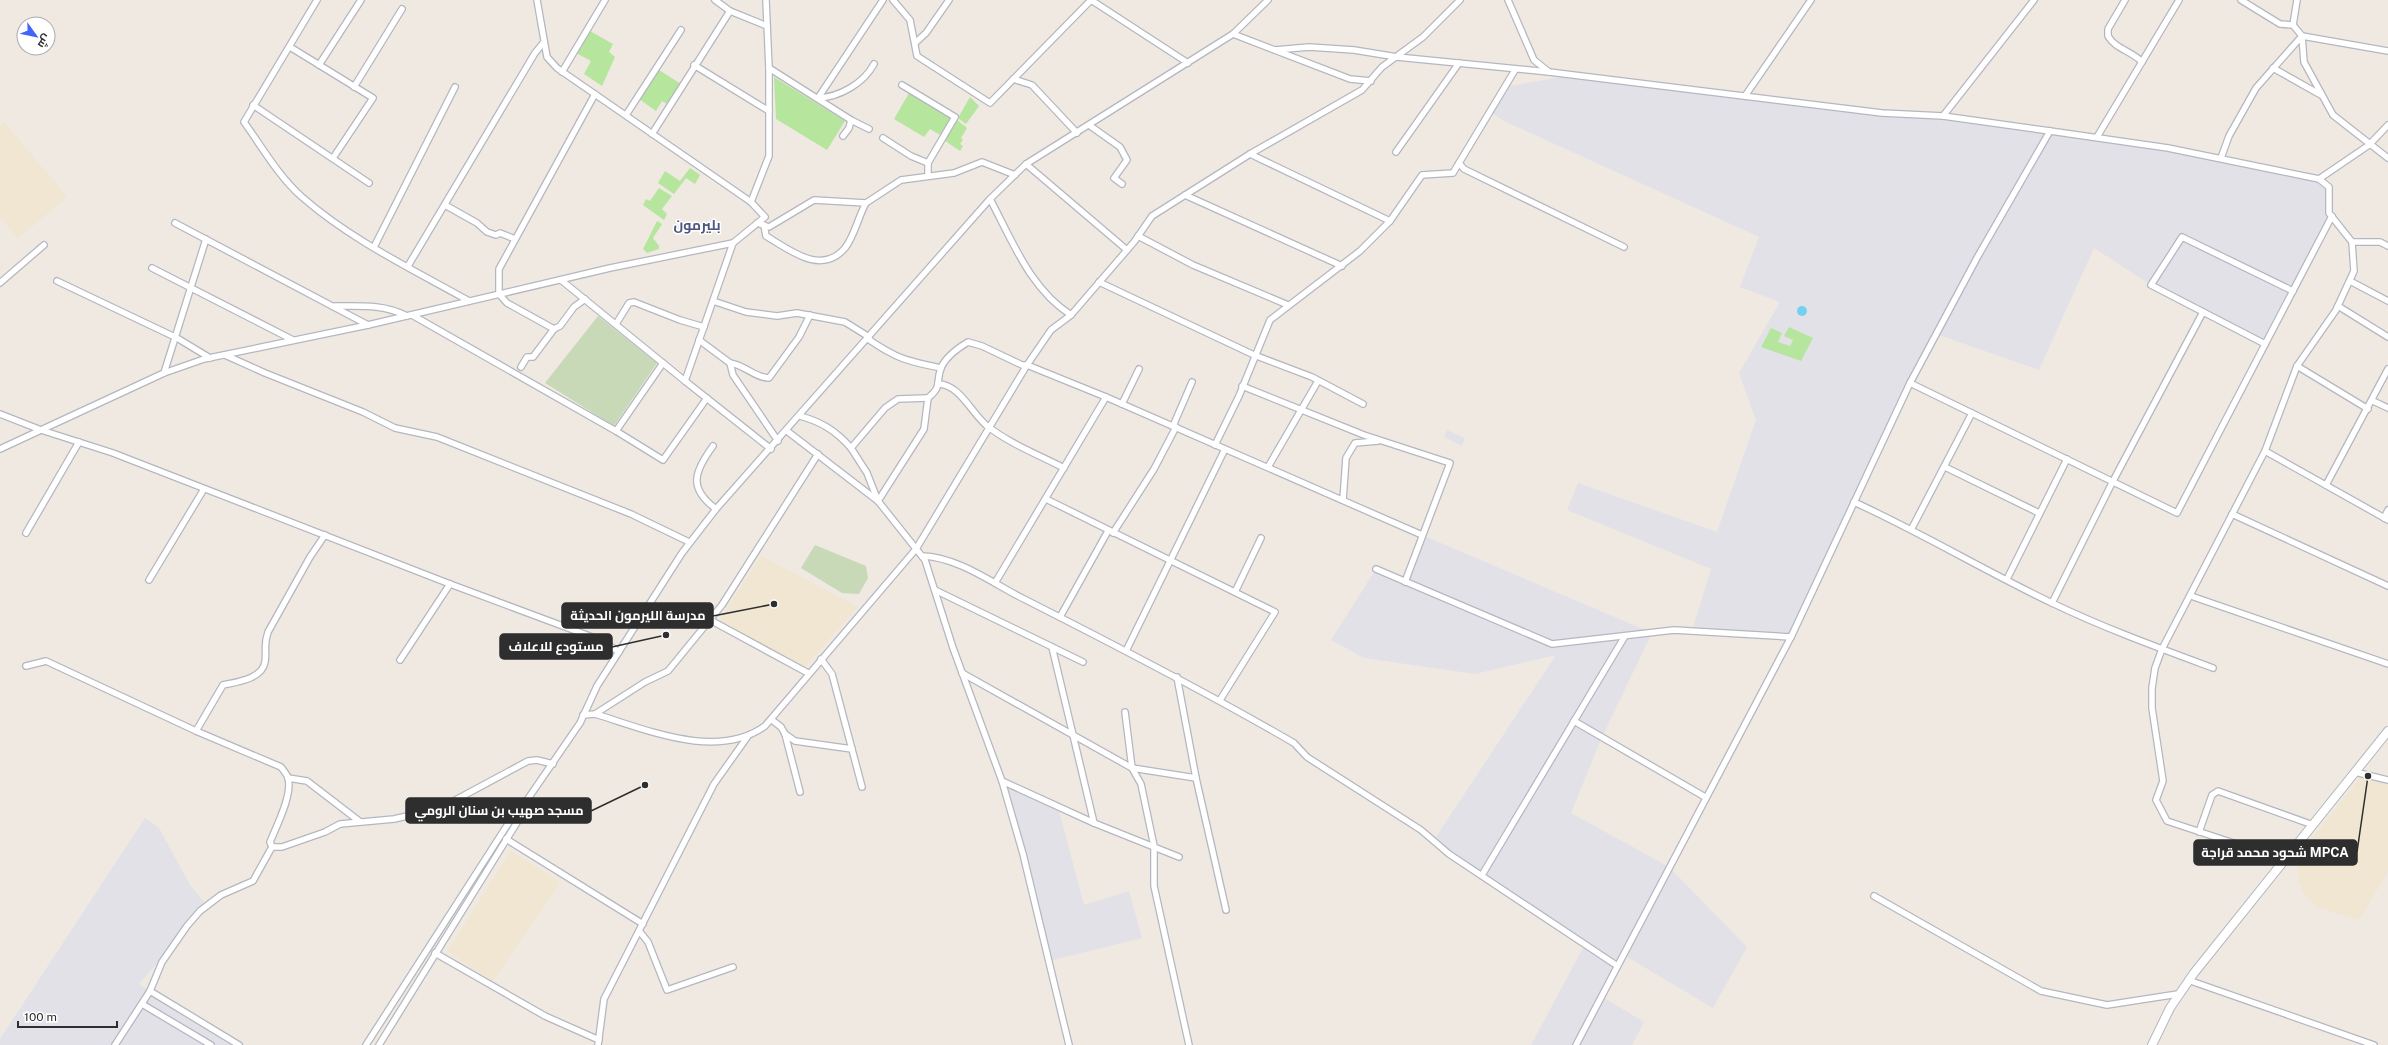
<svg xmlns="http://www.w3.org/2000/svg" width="2388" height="1045" font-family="'Public Sans',Cairo,sans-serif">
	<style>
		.industrial { fill: #e3e1e8 }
		.education { fill: #f0e6d1 }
		.green { fill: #b6e59e }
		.cemetery { fill: #c8d9b8 }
		.water { fill: #75cff0 }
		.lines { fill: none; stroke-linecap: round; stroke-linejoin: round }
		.street-casing { stroke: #b4b7c1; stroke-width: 8 }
		.secondary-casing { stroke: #b4b7c1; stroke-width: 10 }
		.street { stroke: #fff; stroke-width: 5.5 }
		.secondary { stroke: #fff; stroke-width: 8 }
		.labels { text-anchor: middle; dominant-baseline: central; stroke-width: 3; stroke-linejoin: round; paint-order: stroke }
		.quarter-label { font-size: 14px; font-weight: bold; fill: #4d5680; stroke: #fff }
		.leader { fill: none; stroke: #2e2e2e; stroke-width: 1.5 }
		.callout-dot { fill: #2e2e2e; stroke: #fff; stroke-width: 1.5 }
		.callout { fill: #2e2e2e; stroke: #2e2e2e; stroke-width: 1.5 }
		.callout-label { font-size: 13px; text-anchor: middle; font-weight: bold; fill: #fff }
	</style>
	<rect width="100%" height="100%" fill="#efe9e1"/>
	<!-- industrial -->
	<g class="industrial">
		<path d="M 1572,75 L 2168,148 L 2323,182 L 2332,216 L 2265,344 L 2151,285 L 2094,248 L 2039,370 L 1936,334 L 1791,637 L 1692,631 L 1711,569 L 1567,510 L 1578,483 L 1717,532 L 1756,420 L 1739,373 L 1780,302 L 1740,287 L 1759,237 L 1502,120 L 1491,112 L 1505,87 Z"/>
		<path d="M 1447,430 L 1465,438 L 1462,446 L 1444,437 Z"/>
		<path d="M 1422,535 L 1652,633 L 1602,737 L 1571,813 L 1669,867 L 1747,947 L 1713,1008 L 1622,954 L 1601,996 L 1644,1022 L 1632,1045 L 1531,1045 L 1585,944 L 1432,843 L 1556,655 L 1475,674 L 1364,658 L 1331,640 L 1376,569 L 1405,582 Z"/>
		<path d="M 1002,781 L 1058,807 L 1084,905 L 1129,891 L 1142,938 L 1049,961 Z"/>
		<path d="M 145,818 L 159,828 L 190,885 L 207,906 L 139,984 L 237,1045 L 0,1045 L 0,1039 Z"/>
	</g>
	<!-- education -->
	<g class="education">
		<path d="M 4,122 L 67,197 L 18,238 L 0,217 L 0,126 Z"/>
		<path d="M 761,556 L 858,607 L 805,667 L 719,621 Z"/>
		<path d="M 2360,778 L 2388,784 L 2388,871 L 2359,920 L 2317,907 L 2304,894 L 2298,879 L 2298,867 L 2302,851 Z"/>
		<path d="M 511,851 L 560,882 L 493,981 L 447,951 Z"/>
	</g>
	<!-- green -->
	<g class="green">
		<path d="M 590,31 L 613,44 L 609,52 L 615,57 L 602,86 L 584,74 L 591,61 L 576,53 Z"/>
		<path d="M 659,70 L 681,84 L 667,104 L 662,101 L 656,111 L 639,99 Z"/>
		<path d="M 774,77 L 845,121 L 827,150 L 776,119 Z"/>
		<path d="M 909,93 L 952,118 L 942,136 L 930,129 L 924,137 L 894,119 Z"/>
		<path d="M 970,97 L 979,106 L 966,124 L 958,118 Z"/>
		<path d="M 956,119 L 967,128 L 961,138 L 963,140 L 960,144 L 963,146 L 960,151 L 944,140 Z"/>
		<path d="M 690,168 L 700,175 L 695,184 L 686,178 L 674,194 L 658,183 L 665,171 L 680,181 Z"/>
		<path d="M 659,188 L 672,196 L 662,209 L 667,214 L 664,220 L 643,205 L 646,199 L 650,201 Z"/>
		<path d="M 657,221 L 662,224 L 653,238 L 659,246 L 659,249 L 647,253 L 643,249 Z"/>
		<path d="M 1789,327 L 1813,338 L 1801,361 L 1761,347 L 1771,328 L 1782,333 L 1778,342 L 1790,346 L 1793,340 L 1784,336 Z"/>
	</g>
	<!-- cemetery -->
	<g class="cemetery">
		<path d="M 598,316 L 657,363 L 614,426 L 545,383 Z"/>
		<path d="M 815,545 L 866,566 L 868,578 L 859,594 L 842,593 L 801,568 Z"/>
	</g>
	<!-- water -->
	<circle class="water" cx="1802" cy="311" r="5"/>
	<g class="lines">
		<!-- street casing -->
		<g class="street-casing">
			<g id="street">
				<path d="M 317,0 L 244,122 C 262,147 279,177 302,197 C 351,240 412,269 469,301"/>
				<path d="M 537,0 L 547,57 L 557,68 L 751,202 L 765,217 L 733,243 L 685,381 L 771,449"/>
				<path d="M 715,0 L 730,11 L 767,26"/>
				<path d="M 893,0 L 910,20 L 917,56 L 990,103 L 1091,0"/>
				<path d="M 1091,0 L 1188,63"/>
				<path d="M 1508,0 L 1534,60 L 1549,72 L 1882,113 L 1943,116 L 2050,131 L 2168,148 L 2319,179 L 2369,145 L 2388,125"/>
				<path d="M 2125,0 L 2108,29 L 2108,36 C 2115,49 2132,51 2142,62"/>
				<path d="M 2241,0 L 2280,24 L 2293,25"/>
				<path d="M 2297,0 L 2293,25 L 2302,36 L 2304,62 L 2333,115 L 2388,158"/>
				<path d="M 1233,34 L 1350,79 L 1371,81"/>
				<path d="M 915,43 L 926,33 L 949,0"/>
				<path d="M 290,47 L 373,98 L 333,158"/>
				<path d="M 1275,50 L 1309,47 L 1354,50 L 1397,57 L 1549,72"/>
				<path d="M 319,65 L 361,0"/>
				<path d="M 694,65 L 769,111"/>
				<path d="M 769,68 L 851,120 L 849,128 L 843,136"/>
				<path d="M 2273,68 L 2321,95"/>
				<path d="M 562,72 L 605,0"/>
				<path d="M 1013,79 L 1032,85 L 1077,133"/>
				<path d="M 902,85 L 955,117 L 928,163 L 928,175"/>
				<path d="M 354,87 L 402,9"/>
				<path d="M 1745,96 L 1811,0"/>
				<path d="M 818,98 L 883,0"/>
				<path d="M 818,98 C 840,97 864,83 874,64"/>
				<path d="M 253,105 L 369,183"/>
				<path d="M 626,115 L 681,30"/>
				<path d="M 1943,116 L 2034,0"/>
				<path d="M 851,120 L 869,129"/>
				<path d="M 1089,125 L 1120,147 L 1127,160 L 1114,178 L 1122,184"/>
				<path d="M 652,134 L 730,11"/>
				<path d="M 2097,137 L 2179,0"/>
				<path d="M 883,138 L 911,156 L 928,163"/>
				<path d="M 1396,152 L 1459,63"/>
				<path d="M 1250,154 L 1390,221"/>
				<path d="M 2221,158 L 2229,136 L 2256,88 L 2302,36 L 2388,51"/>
				<path d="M 1459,163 L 1464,169 L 1624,247"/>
				<path d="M 1026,164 L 1127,250"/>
				<path d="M 1185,195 L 1342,266"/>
				<path d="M 990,199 C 1012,240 1030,289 1071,315 L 1134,242 L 1152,216 L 1250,154 L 1362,90 L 1382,67 L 1423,37 L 1460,0"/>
				<path d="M 751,202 L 769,156 L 769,68 L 766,0"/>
				<path d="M 445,205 L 477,223 L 487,232 L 496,235 L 500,233 L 515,239"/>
				<path d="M 175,223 L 368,325"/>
				<path d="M 757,223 L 769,227 L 814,200 L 866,203 L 901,180 L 954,173 L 982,162 L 1015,175"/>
				<path d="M 764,225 L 766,236 C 790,250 821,276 845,248 C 855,235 858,217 866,203"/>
				<path d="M 1138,236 L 1193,265 L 1288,305"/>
				<path d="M 2352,242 L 2380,242 L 2388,246"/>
				<path d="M 374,247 L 455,87"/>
				<path d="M 408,266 L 535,53 L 544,42"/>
				<path d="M 152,268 L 293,340"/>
				<path d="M 561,280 L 685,381"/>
				<path d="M 57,281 L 177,338 L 210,358"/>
				<path d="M 2350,281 L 2388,301"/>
				<path d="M 1099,282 L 1254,355 L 1312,377 L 1363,404"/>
				<path d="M 0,283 L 44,245"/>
				<path d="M 585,299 L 574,307 L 560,326 L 554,329 L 507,303 L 499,294 L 499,269 L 595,94"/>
				<path d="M 713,301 L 746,312 L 777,316 L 797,313 L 845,322 L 869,337"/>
				<path d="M 335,306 C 360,306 384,304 407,316"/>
				<path d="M 2338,306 L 2388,337"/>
				<path d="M 412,315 L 616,431 L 663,460 L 707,398"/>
				<path d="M 616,324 L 629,303 L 634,302 L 680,320 L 704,327"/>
				<path d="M 868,339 C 897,359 907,361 941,368"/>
				<path d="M 699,340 L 730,363 L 733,375 L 778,441"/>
				<path d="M 2265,344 L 2151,285 L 2182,237 L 2293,291"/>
				<path d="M 225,355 L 265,373 L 363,412 L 395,428 L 437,437 L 631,514 L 689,542"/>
				<path d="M 730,363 C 745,365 755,378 769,378 L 799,337 L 810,315"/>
				<path d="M 2297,366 L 2368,409"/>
				<path d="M 521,367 L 527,357 L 533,357 L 554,329"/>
				<path d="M 164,373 L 206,239"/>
				<path d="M 1910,383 L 2177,513 L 2332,216"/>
				<path d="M 938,384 C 959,384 971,412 986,425 C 1008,443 1039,455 1064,468"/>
				<path d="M 1242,386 L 1364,435 L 1450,463 L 1405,582"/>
				<path d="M 2373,401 L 2388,408"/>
				<path d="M 1122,404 L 1139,369"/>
				<path d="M 0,414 L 41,430 L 164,373 L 204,359 L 368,325 L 610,268 L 733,243"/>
				<path d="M 800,416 C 822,422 836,431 851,448"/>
				<path d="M 1173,426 L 1192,382"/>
				<path d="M 616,431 L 663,363"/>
				<path d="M 787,431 L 878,501 L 925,560 L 953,648 L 1002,781 L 1023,854 L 1069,1045"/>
				<path d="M 1215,445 L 1239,396 L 1270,320 L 1360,251 L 1390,221 L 1422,175 L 1453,173 L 1515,70"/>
				<path d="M 713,446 C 694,472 688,488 716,509"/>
				<path d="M 0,449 L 41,430 L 113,453 L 450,584 L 603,641 L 619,652"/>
				<path d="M 2265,451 L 2388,520"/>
				<path d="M 1268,467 L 1318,381"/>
				<path d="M 1945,467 L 2039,513"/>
				<path d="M 2326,485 L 2388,369"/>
				<path d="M 1046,499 L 1275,612 L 1220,700"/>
				<path d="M 1343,500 L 1346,458 L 1355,443 L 1378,441"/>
				<path d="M 878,501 L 924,429 L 928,398 C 943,385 935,385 941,368 C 946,356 958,348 968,342 L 982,346 L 1022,365 L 1027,365 L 1106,397 L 1422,535"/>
				<path d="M 878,501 L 867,473 L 851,448 L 885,408 L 898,399 L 928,398"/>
				<path d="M 1854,502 C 1922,533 1985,571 2052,603 C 2104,628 2159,648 2213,668"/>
				<path d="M 2232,514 L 2388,586"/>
				<path d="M 2384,518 L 2388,510"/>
				<path d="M 1912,528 L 1972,413"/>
				<path d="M 26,533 L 79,442"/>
				<path d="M 1113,533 L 1154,469 L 1176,427"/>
				<path d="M 922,556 C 958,557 992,583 1024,599 C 1115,645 1206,692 1294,743 L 1307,757 L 1421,830 L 1449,854 L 1616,965"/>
				<path d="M 1376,569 L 1552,644 L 1674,630 L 1791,637"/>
				<path d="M 2007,579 L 2067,459"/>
				<path d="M 149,580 L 204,489"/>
				<path d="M 995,583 L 1106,397"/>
				<path d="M 935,590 L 1083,662"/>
				<path d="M 1235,592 L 1261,538"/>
				<path d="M 2191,596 L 2388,664"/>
				<path d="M 2052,603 L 2113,481 L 2203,312"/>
				<path d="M 1060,617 L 1108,531"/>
				<path d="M 712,621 L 808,673"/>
				<path d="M 1052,647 L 1094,823"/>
				<path d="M 1126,651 L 1225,449"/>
				<path d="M 821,659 L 832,674 L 862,787"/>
				<path d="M 400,660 L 450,584"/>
				<path d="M 26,666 L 46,661 L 196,731 L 281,767 C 283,770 287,774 288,778 C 293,794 276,827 270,842 L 272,847"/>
				<path d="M 962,673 L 1132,768 L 1196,778"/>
				<path d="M 1177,677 L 1196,778 L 1226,910"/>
				<path d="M 1125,712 L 1132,768 L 1141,784 L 1154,846 L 1154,886 L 1189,1045"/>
				<path d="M 595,714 C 645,729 717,761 765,726 L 916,549 L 1027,365 L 1051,330 L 1071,315"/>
				<path d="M 583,715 L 595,714 L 645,682 L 668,671 L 722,605 L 818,454"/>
				<path d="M 772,720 L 781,727 L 785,734 L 800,792"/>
				<path d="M 1574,721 L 1705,797"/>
				<path d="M 196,731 L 223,685 C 237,682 262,679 265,662 C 267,650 263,646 268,632 L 310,557 L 325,535"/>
				<path d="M 785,734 L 795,741 L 852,749"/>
				<path d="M 2355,772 L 2388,780"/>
				<path d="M 288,778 L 307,781 L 359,821"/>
				<path d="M 1002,781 L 1094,823 L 1179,857"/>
				<path d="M 2199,832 L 2212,795 L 2218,791 L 2313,825"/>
				<path d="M 506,839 L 643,924"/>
				<path d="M 2285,860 L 2167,821 L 2156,800 L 2163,781 L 2152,708 L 2152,688 L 2155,668 L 2162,649 L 2265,451 L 2297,366 L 2336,310 L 2354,271 L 2352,242 L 2329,213 L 2329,187 L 2319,179"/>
				<path d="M 1482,875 L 1625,636"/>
				<path d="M 1874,896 L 2041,991 L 2107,1005 L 2178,994"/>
				<path d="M 640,932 L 648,942 L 667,990 L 733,967"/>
				<path d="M 435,953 L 545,1016 L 599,1040"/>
				<path d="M 2188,980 L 2374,1045"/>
				<path d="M 150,991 L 239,1045"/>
				<path d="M 142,1004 L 211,1045"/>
				<path d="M 115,1045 L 150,991 L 162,962 L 187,926 L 200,911 L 221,895 L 253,881 L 272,847 L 282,847 L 325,832 L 340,824 L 394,819 L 429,811 L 448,804 L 528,761 L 537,760 L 553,764"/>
				<path d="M 366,1045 L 515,813 L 523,806 L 580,723 L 597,686 L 682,553 L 716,509 L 990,199 L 1026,164 L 1233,34 L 1268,0"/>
				<path d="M 379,1045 L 521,816 L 523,806"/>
				<path d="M 598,1045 L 604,999 L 714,784 L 748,736"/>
				<path d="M 1576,1045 L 1791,637 L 1910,383 L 1978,256 L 2050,131"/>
			</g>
		</g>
		<!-- secondary casing -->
		<g class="secondary-casing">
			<path id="secondary" d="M 2152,1045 L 2170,1008 L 2194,973 L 2388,731"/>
		</g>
		<!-- street -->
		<use href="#street" class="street"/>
		<!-- secondary -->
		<use href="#secondary" class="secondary"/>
	</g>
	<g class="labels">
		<!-- quarter labels -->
		<g class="quarter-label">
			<text x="697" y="225">بليرمون</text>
		</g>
	</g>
	<!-- callouts -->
	<path class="leader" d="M774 604L713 616M666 635L612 647M645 785L591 811M2368 776L2357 852"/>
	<g class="callout-dot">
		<circle cx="774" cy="604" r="4"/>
		<circle cx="666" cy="635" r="4"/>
		<circle cx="645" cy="785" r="4"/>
		<circle cx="2368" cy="776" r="4"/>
	</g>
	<g class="callout">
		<rect x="562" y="603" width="151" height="25" rx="4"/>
		<rect x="500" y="634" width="112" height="25" rx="4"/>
		<rect x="406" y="798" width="185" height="25" rx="4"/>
		<rect x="2194" y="840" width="163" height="25" rx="4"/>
	</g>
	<g class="callout-label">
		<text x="638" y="620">مدرسة الليرمون الحديثة</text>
		<text x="556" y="651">مستودع للاعلاف</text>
		<text x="499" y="815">مسجد صهيب بن سنان الرومي</text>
		<text x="2275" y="857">شحود محمد قراجة MPCA</text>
	</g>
	<!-- north arrow -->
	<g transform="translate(36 36) rotate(123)"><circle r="19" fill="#ffffff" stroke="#ababab"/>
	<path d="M0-3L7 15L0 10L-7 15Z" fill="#4264fb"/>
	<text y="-6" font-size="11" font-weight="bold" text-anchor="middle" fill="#2e2e2e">ش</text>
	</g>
	<!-- scale -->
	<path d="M18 1021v6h99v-6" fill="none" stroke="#2e2e2e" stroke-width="2"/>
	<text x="24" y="1021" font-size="12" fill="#2e2e2e" stroke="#ffffff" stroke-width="3" paint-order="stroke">100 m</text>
</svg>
